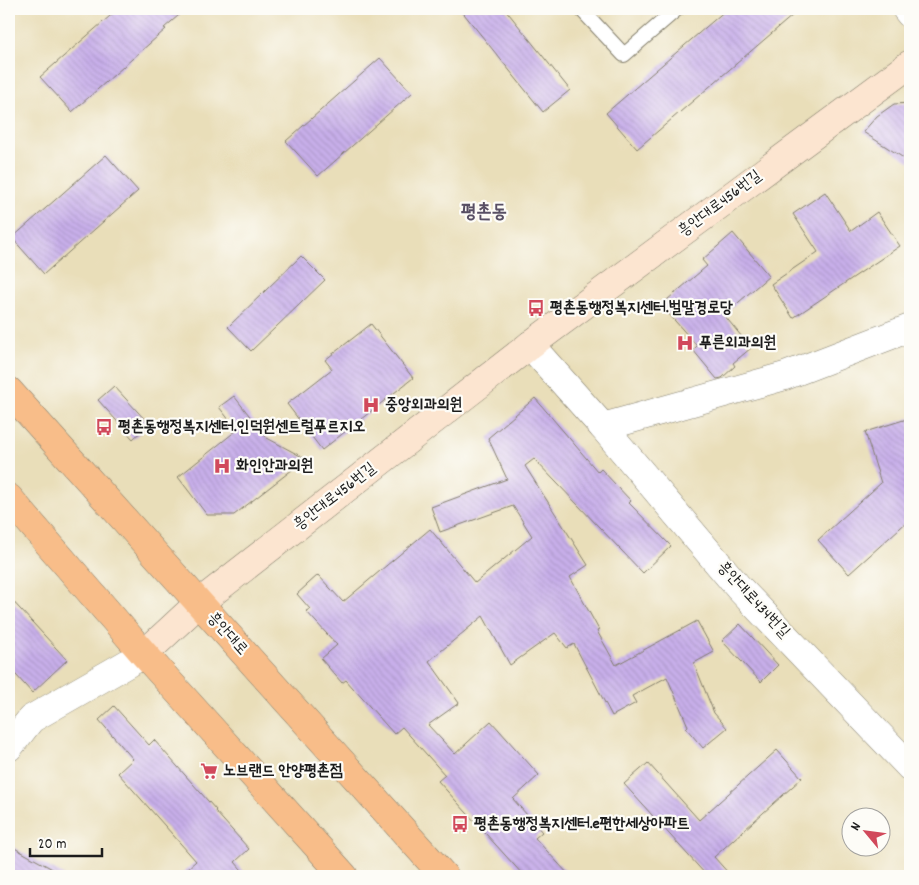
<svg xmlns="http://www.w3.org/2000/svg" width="919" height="885" font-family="Dekko,'Poor Story',sans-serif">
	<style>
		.building { fill: url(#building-back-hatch) }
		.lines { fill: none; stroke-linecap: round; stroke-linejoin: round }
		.lane-casing { stroke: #827d6a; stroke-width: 16 }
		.street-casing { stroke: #827d6a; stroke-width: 29 }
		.secondary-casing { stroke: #827d6a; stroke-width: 29 }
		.primary-casing { stroke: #827d6a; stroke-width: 29 }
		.lane { stroke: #fff; stroke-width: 14 }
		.street { stroke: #fff; stroke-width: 28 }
		.secondary { stroke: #fce5d0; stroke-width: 28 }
		.primary { stroke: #f8bd89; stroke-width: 28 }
		.labels { text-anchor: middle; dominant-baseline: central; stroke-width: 4.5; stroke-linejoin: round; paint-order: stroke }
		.street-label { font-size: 16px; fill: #1c1c1c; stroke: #fdfcf7 }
		.poi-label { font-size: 16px; font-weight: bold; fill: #1c1c1c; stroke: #fdfcf7; text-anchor: start }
		.quarter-label { font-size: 19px; font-weight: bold; fill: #584f64; stroke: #fdfcf7 }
	</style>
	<defs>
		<pattern id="building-back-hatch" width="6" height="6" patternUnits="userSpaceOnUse" patternTransform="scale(1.25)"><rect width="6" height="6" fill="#c8afea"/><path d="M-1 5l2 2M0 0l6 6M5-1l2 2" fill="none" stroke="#ab96c8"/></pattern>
	</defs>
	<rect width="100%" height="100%" fill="#fdfcf7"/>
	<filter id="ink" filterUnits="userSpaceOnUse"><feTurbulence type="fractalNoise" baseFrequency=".02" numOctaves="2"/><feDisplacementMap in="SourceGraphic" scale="10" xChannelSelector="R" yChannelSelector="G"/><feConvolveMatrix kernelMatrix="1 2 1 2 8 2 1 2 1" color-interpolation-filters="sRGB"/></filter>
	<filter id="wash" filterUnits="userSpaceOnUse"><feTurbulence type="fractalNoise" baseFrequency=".0096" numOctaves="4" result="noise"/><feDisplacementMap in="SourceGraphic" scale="20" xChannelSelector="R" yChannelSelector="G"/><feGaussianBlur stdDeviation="1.12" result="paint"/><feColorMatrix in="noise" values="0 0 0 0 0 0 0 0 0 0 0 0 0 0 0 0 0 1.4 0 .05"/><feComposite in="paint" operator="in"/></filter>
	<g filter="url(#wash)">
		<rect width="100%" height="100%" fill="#e9deb9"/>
		<g id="blocks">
			<!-- building -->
			<g class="building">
				<path d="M 118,9 L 186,9 L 164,28 L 166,29 L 72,112 L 40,77 Z"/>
				<path d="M 460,9 L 505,9 L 570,90 L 543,112 Z"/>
				<path d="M 727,9 L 800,9 L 637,149 L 606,113 Z"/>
				<path d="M 380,58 L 412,93 L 318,176 L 286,141 Z"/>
				<path d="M 910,103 L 910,162 L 863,132 L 877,116 L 894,104 Z"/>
				<path d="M 106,155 L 138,191 L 44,274 L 12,238 Z"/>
				<path d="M 825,192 L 851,231 L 877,212 L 900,246 L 793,318 L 771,284 L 818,252 L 793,214 Z"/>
				<path d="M 733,233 L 769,276 L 724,315 L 751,348 L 733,363 L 735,366 L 722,378 L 717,379 L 693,350 L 697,346 L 661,305 L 707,266 L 702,260 Z"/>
				<path d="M 301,256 L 325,280 L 251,351 L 228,327 Z"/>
				<path d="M 371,324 L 413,378 L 322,450 L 287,404 L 332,369 L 325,360 Z"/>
				<path d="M 114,386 L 149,424 L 133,439 L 98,400 Z"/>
				<path d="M 234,396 L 267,438 L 306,459 L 234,515 L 207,515 L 178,477 L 237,430 L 219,407 Z"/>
				<path d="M 535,398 L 598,472 L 601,469 L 631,501 L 629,503 L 671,546 L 643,573 L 534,459 L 525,466 L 588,565 L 570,577 L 599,630 L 597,631 L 616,665 L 697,621 L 714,652 L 694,663 L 714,713 L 727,728 L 703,748 L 686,728 L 688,726 L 667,677 L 632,696 L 636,703 L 612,716 L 574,644 L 567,648 L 555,633 L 510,665 L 483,616 L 429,661 L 459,703 L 428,725 L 455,754 L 491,721 L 539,775 L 513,799 L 542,832 L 535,838 L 570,876 L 524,876 L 438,781 L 445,775 L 402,727 L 394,734 L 346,680 L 342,683 L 321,659 L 337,645 L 306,611 L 310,609 L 297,594 L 318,575 L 343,602 L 430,529 L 475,583 L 532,536 L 513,506 L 440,532 L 431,507 L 507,479 L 488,438 Z"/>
				<path d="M 910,418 L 910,519 L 849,574 L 818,540 L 881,483 L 865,432 Z"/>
				<path d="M 9,597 L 67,660 L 32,693 L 9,667 Z"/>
				<path d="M 740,624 L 778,665 L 761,682 L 722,641 Z"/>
				<path d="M 114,706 L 149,745 L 154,740 L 216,810 L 215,811 L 249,849 L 235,862 L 247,876 L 179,876 L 196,861 L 118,773 L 133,759 L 99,720 Z"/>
				<path d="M 777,750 L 802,778 L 714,857 L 731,876 L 707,876 L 624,784 L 648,763 L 699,820 Z"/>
				<path d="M 9,845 L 65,876 L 9,876 Z"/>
			</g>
		</g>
	</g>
	<g filter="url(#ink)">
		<use href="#blocks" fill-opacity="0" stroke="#827d6a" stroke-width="1"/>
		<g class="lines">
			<!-- lane casing -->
			<g class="lane-casing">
				<path id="lane" d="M 581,9 L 624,55 L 677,9"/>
			</g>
			<!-- street casing -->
			<g class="street-casing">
				<g id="street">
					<path d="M 906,9 L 910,14"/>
					<path d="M 530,345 L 603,427 L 738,587 L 910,767"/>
					<path d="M 603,427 L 785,376 L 910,328"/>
					<path d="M 9,747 L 31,719 L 144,654"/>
				</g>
			</g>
			<!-- secondary casing -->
			<g class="secondary-casing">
				<path id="secondary" d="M 144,654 L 199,603 L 530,345 L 910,64"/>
			</g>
			<!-- primary casing -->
			<g class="primary-casing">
				<g id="primary">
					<path d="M 9,391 L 444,876"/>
					<path d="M 9,498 L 144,654 L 344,876"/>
				</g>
			</g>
			<!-- lane -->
			<use href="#lane" class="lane"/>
			<!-- street -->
			<use href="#street" class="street"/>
			<!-- secondary -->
			<use href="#secondary" class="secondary"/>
			<!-- primary -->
			<use href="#primary" class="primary"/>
		</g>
	</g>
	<!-- icons -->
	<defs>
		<g id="bus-bare" transform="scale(1.35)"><path d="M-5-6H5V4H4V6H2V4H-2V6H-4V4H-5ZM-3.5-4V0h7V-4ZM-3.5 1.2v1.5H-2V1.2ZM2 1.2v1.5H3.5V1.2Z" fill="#d1495b" stroke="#fdfcf7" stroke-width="2.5" paint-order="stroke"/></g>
		<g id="hospital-bare" transform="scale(1.35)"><path d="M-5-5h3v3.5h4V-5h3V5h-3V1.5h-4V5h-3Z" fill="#d1495b" stroke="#fdfcf7" stroke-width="2.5" paint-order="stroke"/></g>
		<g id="supermarket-bare" transform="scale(1.35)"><path d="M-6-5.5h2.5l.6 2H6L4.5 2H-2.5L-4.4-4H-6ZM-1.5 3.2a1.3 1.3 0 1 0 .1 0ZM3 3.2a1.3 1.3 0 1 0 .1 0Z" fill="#d1495b" stroke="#fdfcf7" stroke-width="2.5" paint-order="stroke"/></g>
	</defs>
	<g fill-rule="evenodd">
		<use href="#bus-bare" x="536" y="308"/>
		<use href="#hospital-bare" x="685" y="343"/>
		<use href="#hospital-bare" x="371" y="405"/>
		<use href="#bus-bare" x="104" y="427"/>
		<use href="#hospital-bare" x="222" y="466"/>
		<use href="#supermarket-bare" x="209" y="771"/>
		<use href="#bus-bare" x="460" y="824"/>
	</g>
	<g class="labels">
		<!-- street labels -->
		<g class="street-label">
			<text transform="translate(720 204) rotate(-37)">흥안대로456번길</text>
			<text transform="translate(335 497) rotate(-38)">흥안대로456번길</text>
			<text transform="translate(753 600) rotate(47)">흥안대로434번길</text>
			<text transform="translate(227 634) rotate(48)">흥안대로</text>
		</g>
		<!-- poi labels -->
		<g class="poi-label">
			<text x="550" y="308">평촌동행정복지센터.벌말경로당</text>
			<text x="699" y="343">푸른외과의원</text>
			<text x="385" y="405">중앙외과의원</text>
			<text x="118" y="427">평촌동행정복지센터.인덕원센트럴푸르지오</text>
			<text x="236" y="466">화인안과의원</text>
			<text x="223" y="771">노브랜드 안양평촌점</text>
			<text x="474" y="824">평촌동행정복지센터.e편한세상아파트</text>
		</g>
		<!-- quarter labels -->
		<g class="quarter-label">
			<text x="484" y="213">평촌동</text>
		</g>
	</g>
	<!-- margin -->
	<rect width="919" height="885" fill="none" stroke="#fdfcf7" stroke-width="30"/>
	<!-- north arrow -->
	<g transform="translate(866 832) rotate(299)"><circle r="24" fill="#fdfcf7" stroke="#a3a29f"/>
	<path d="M0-4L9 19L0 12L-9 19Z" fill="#d1495b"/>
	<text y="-8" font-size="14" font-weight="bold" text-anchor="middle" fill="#1c1c1c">N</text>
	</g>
	<!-- scale -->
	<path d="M30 848v8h72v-8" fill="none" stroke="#1c1c1c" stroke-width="2.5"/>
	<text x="38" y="848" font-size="15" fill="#1c1c1c" stroke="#fdfcf7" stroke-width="4" paint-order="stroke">20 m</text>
</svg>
